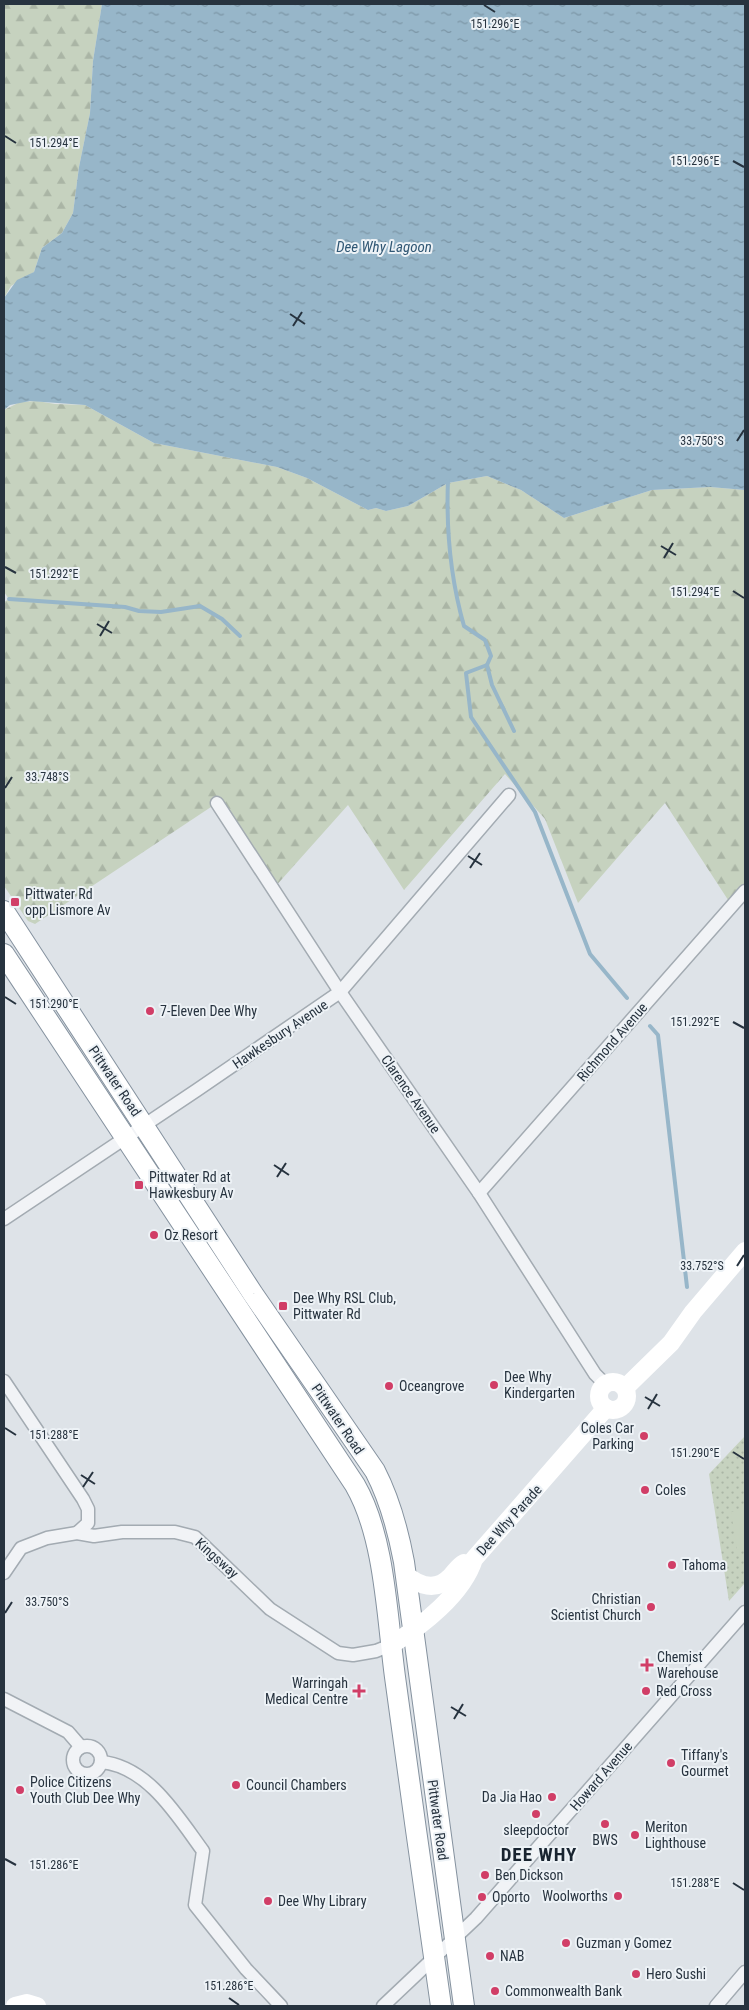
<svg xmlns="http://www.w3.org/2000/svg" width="749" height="2010" font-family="'Roboto Condensed',sans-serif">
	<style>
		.forest { fill: url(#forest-firs) }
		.park { fill: url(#park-dots) }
		.pitch { fill: #c6d2bf }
		.water { fill: url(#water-ripples) }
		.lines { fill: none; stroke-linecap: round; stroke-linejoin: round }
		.stream { stroke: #97b6c9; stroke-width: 4 }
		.minor-casing { stroke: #a3abb2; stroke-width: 15 }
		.trunk-casing { stroke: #85929f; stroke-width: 22 }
		.minor { stroke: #f1f3f6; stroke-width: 12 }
		.secondary { stroke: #fff; stroke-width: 18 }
		.trunk { stroke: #fff; stroke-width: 20 }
		.ticks { fill: none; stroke: #27333f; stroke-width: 2 }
		.poi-dot { fill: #d13e67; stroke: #edf2f6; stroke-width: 2 }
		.labels { text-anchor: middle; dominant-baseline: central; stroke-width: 4; stroke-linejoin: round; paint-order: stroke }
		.poi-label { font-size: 14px; fill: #27333f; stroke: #edf2f6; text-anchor: start }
		.street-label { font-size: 14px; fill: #27333f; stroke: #edf2f6 }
		.water-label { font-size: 15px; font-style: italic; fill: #305774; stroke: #edf2f6 }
		.district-label { font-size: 19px; font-weight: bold; letter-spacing: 1px; fill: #192430; stroke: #edf2f6 }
		.ticks-label { font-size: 12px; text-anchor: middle; fill: #27333f; stroke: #edf2f6; stroke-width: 4; stroke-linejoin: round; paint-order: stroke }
	</style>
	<defs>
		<pattern id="forest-firs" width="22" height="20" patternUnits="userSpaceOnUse" patternTransform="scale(1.25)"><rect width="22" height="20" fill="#c6d2bf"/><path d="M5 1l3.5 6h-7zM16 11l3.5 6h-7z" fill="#aab5a5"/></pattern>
		<pattern id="park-dots" width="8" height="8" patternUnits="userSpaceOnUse" patternTransform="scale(1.25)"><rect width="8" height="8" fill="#c6d2bf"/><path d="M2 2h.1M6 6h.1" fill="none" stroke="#aab5a5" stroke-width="1.8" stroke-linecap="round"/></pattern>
		<pattern id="water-ripples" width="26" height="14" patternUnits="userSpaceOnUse" patternTransform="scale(1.25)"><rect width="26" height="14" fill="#97b6c9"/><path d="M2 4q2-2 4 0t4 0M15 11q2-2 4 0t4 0" fill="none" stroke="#7b95a5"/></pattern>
	</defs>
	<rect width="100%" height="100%" fill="#dee3e8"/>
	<!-- forest -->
	<g class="forest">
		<path d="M 4,4 L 102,4 L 93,61 L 90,113 L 79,167 L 73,213 L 62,233 L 42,248 L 34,272 L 11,286 L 4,298 Z"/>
		<path d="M 37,401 L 55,404 L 85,405 L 154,443 L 277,467 L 307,478 L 368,510 L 376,508 L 386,511 L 408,506 L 448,483 L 487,476 L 521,490 L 564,518 L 652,490 L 710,487 L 745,490 L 745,891 L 732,906 L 665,803 L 578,903 L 545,819 L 505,774 L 404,890 L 348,805 L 274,888 L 217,803 L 35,924 L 28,921 L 4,886 L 4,602 L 9,599 L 4,592 L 4,410 L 20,402 Z"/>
	</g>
	<!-- park -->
	<path class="park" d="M 745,1436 L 745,1583 L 729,1601 L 709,1474 Z"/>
	<!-- pitch -->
	<path class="pitch" d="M 745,1510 L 745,1549 L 737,1550 L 731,1512 Z"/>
	<!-- water -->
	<path class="water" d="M 102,4 L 745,4 L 745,490 L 710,487 L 652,490 L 564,518 L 521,490 L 487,476 L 448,483 L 408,506 L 386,511 L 376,508 L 368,510 L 307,478 L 277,467 L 154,443 L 85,405 L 30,401 L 10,405 L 4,410 L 4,298 L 17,280 L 34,272 L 42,248 L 62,233 L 73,213 L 79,167 L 90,113 L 93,61 Z"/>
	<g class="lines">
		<!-- stream -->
		<g class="stream">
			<path d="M 448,480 C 446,530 450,577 464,626 L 485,640 L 491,656 L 487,665 L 466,673 L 471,717 L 535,812 L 590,954 L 627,998"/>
			<path d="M 9,599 L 125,607 L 139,611 L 161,612 L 200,606 L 222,619 L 240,636"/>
			<path d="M 487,665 L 492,685 L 514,731"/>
			<path d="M 650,1026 L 658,1035 L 687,1287"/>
		</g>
		<!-- minor casing -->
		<g class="minor-casing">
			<g id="minor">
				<path d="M 217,803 L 340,992 L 479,1193 L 595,1374 L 605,1384"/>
				<path d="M 479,1193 L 745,891"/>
				<path d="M 4,1219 L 197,1090 L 340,992 L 509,795"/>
				<path d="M 4,1381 L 83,1499 L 88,1509 L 88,1523 L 77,1533"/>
				<path d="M 4,1573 L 21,1548 L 47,1538 L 77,1533 L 94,1536 L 122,1532 L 175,1532 L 195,1537 L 270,1609 L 338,1653 L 353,1655 L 376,1651 L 391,1645"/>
				<path d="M 4,1699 L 68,1732 L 81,1747"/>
				<circle cx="87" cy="1760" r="14"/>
				<path d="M 101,1762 C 148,1766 178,1817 203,1851 L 195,1905 L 246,1969 L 281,2006"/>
				<path d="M 383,2006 L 476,1918 L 745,1612"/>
				<path d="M 716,2006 L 745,1972"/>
			</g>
		</g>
		<!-- trunk casing -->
		<g class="trunk-casing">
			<g id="trunk">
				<path d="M 4,911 L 253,1294 L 375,1471 C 390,1500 398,1530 404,1562 L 464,2006"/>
				<path d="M 4,954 L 355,1485 C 385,1537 387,1617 395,1677 C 410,1787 425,1896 441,2006"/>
			</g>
		</g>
		<!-- minor -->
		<use href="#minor" class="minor"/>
		<!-- secondary -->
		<g class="secondary">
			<circle cx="613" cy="1396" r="14"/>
			<path d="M 625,1388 L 671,1343 L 693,1312 L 745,1251"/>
			<path d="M 405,1574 C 419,1586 436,1592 450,1577 C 455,1572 458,1566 464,1563"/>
			<path d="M 391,1645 C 422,1626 463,1594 474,1559 L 606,1408"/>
			<path d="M 15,2006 L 27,2003 L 37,2006"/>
		</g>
		<!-- trunk -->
		<use href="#trunk" class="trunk"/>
	</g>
	<!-- ticks -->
	<path class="ticks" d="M 484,5 L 495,12M 5,136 L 16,143M 733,161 L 744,167M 290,314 L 305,324M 293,326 L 302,312M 737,441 L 744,430M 661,546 L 676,555M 664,558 L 673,543M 5,567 L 16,573M 733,591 L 744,598M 97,624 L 112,633M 100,636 L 109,621M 5,788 L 12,777M 468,856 L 482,865M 470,868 L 480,853M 5,997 L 16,1004M 733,1022 L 744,1028M 274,1165 L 289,1175M 277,1177 L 286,1163M 737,1266 L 744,1255M 645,1397 L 660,1406M 648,1409 L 657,1394M 5,1428 L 16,1435M 733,1452 L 744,1459M 81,1475 L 95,1484M 83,1487 L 93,1472M 5,1613 L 12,1602M 451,1707 L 466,1716M 454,1719 L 463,1704M 5,1859 L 16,1865M 733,1883 L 744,1890M 229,1998 L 239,2005"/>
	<!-- markers -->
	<g class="poi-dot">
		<rect x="10" y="897" width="10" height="10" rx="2.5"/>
		<circle cx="150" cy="1011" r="5"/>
		<rect x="134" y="1180" width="10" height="10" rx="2.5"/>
		<circle cx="154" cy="1235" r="5"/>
		<rect x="278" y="1301" width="10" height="10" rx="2.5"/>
		<circle cx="494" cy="1385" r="5"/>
		<circle cx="389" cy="1386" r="5"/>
		<circle cx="644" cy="1436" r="5"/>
		<circle cx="645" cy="1490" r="5"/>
		<circle cx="672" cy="1565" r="5"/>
		<circle cx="651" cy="1607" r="5"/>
		<path d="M644.5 1657.5h5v5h5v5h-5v5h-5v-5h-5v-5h5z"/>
		<path d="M356.5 1683.5h5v5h5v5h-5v5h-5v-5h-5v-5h5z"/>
		<circle cx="646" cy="1691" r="5"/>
		<circle cx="671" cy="1763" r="5"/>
		<circle cx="236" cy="1785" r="5"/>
		<circle cx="20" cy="1790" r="5"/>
		<circle cx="552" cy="1797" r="5"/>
		<circle cx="536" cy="1814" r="5"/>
		<circle cx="605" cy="1824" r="5"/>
		<circle cx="635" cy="1835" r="5"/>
		<circle cx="485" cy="1875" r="5"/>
		<circle cx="618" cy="1896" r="5"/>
		<circle cx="482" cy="1897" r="5"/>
		<circle cx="268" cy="1901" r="5"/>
		<circle cx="566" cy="1943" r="5"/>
		<circle cx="490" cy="1956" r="5"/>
		<circle cx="636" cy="1974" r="5"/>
		<circle cx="495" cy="1991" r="5"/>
	</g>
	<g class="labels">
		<!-- poi labels -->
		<g class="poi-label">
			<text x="25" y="894">Pittwater Rd<tspan x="25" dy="16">opp Lismore Av</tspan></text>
			<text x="160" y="1011">7-Eleven Dee Why</text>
			<text x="149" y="1177">Pittwater Rd at<tspan x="149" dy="16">Hawkesbury Av</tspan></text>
			<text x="164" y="1235">Oz Resort</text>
			<text x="293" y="1298">Dee Why RSL Club,<tspan x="293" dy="16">Pittwater Rd</tspan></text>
			<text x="504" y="1377">Dee Why<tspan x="504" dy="16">Kindergarten</tspan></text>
			<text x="399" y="1386">Oceangrove</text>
			<text x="634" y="1428" text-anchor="end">Coles Car<tspan x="634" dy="16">Parking</tspan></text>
			<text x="655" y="1490">Coles</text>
			<text x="682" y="1565">Tahoma</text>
			<text x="641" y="1599" text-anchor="end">Christian<tspan x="641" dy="16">Scientist Church</tspan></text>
			<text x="657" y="1657">Chemist<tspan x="657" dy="16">Warehouse</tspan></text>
			<text x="348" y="1683" text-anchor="end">Warringah<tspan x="348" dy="16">Medical Centre</tspan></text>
			<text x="656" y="1691">Red Cross</text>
			<text x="681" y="1755">Tiffany's<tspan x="681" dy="16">Gourmet</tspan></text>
			<text x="30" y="1782">Police Citizens<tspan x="30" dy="16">Youth Club Dee Why</tspan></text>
			<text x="246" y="1785">Council Chambers</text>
			<text x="542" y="1797" text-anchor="end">Da Jia Hao</text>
			<text x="645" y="1827">Meriton<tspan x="645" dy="16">Lighthouse</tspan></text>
			<text x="536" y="1830" text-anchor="middle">sleepdoctor</text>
			<text x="605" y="1840" text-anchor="middle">BWS</text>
			<text x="495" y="1875">Ben Dickson</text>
			<text x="608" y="1896" text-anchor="end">Woolworths</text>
			<text x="492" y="1897">Oporto</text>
			<text x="278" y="1901">Dee Why Library</text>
			<text x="576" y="1943">Guzman y Gomez</text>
			<text x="500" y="1956">NAB</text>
			<text x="646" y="1974">Hero Sushi</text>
			<text x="505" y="1991">Commonwealth Bank</text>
		</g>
		<!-- street labels -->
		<g class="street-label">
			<text transform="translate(280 1034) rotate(-34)">Hawkesbury Avenue</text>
			<text transform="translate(612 1042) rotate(-49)">Richmond Avenue</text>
			<text transform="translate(115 1081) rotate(56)">Pittwater Road</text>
			<text transform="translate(411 1094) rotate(55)">Clarence Avenue</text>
			<text transform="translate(338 1419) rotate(56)">Pittwater Road</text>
			<text transform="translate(509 1520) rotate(-48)">Dee Why Parade</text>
			<text transform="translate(217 1558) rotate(42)">Kingsway</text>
			<text transform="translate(601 1776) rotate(-49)">Howard Avenue</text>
			<text transform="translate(438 1820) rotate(82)">Pittwater Road</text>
		</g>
		<!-- water labels -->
		<g class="water-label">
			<text x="384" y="247">Dee Why Lagoon</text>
		</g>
		<!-- district labels -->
		<g class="district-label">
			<text x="539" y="1854">DEE WHY</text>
		</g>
	</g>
	<g class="ticks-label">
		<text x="495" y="28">151.296°E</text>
		<text x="54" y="147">151.294°E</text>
		<text x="695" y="165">151.296°E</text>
		<text x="702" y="445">33.750°S</text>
		<text x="54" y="578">151.292°E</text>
		<text x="695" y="596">151.294°E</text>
		<text x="47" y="781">33.748°S</text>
		<text x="54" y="1008">151.290°E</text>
		<text x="695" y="1026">151.292°E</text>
		<text x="702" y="1270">33.752°S</text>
		<text x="54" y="1439">151.288°E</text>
		<text x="695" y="1457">151.290°E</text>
		<text x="47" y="1606">33.750°S</text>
		<text x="54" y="1869">151.286°E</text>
		<text x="695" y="1887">151.288°E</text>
		<text x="229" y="1990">151.286°E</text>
	</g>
	<!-- border -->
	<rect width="749" height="2010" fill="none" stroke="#27333f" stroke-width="10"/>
</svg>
